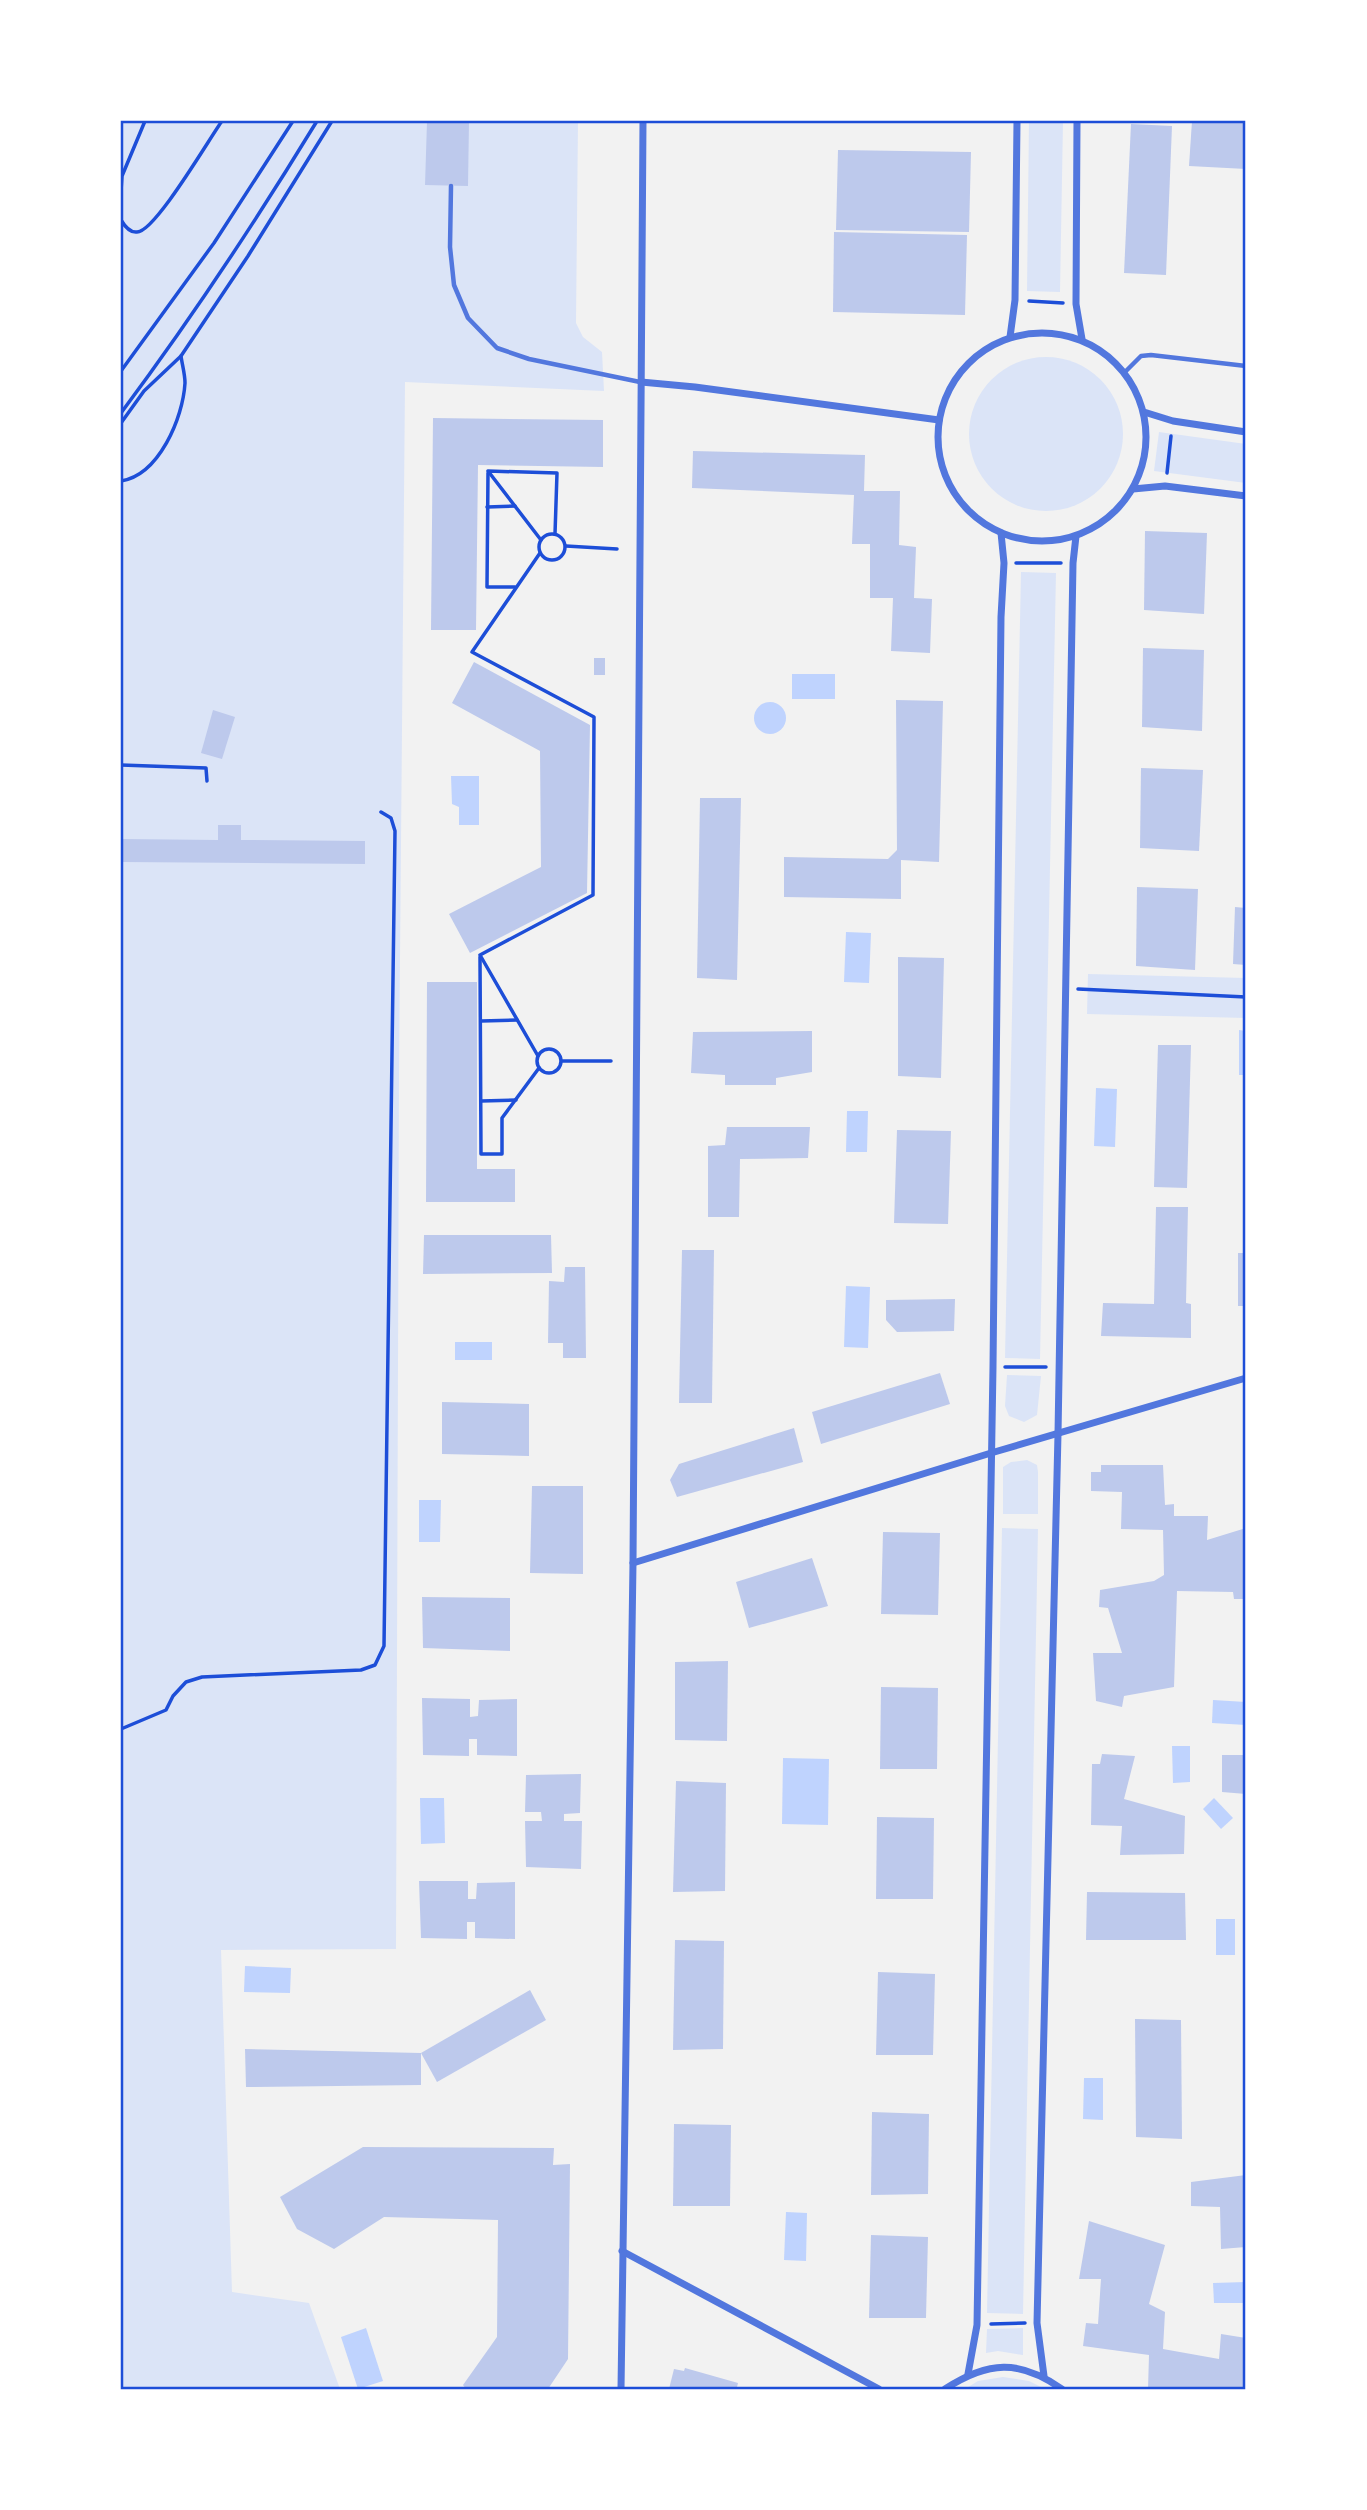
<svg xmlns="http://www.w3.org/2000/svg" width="1367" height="2510" font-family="Cabin,sans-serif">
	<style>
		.green { fill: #dbe4f7 }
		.water { fill: #bfd3fe }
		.building { fill: #bdc9ec }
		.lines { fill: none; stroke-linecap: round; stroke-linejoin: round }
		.path { stroke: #1d4ed8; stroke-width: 3.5 }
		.service { stroke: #5277de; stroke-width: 4.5 }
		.minor { stroke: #5277de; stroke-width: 7 }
		.neatline { fill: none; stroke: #1d4ed8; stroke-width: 2.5 }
	</style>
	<rect width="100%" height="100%" fill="#f2f2f2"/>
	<!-- green -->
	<g class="green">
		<path d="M 121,121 L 578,121 L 576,323 L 583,337 L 602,352 L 604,391 L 405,382 L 399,1075 L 396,1949 L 221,1950 L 232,2292 L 309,2303 L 340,2389 L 121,2389 Z"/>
		<path d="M 1029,121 L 1063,121 L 1060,292 L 1027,291 Z"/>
		<circle cx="1046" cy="434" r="77"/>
		<path d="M 1159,432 L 1246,444 L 1246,483 L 1154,471 Z"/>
		<path d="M 1021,572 L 1056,573 L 1040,1359 L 1005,1358 Z"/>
		<path d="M 1088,974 L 1246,978 L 1246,1018 L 1087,1014 Z"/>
		<path d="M 1007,1375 L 1041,1376 L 1037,1415 L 1024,1422 L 1009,1416 L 1005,1406 Z"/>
		<path d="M 1027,1460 L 1037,1465 L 1038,1472 L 1038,1514 L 1003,1514 L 1003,1467 L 1011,1462 Z"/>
		<path d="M 1002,1528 L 1038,1529 L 1023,2314 L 987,2313 Z"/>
		<path d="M 1023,2328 L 1023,2355 L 998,2351 L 986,2353 L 987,2329 Z"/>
		<path d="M 1003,2377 L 1029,2381 L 1045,2389 L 965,2389 L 978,2381 Z"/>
	</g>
	<!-- water -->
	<g class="water">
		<rect x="792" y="674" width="43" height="25"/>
		<circle cx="770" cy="718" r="16"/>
		<path d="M 451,776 L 479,776 L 479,825 L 459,825 L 459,807 L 452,804 Z"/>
		<path d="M 846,932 L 871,933 L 869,983 L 844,982 Z"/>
		<path d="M 1239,1030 L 1246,1031 L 1246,1075 L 1239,1075 Z"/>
		<path d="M 1096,1088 L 1117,1089 L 1115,1147 L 1094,1146 Z"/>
		<path d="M 847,1111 L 868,1111 L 867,1152 L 846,1152 Z"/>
		<path d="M 846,1286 L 870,1287 L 868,1348 L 844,1347 Z"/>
		<rect x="455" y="1342" width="37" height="18"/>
		<path d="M 419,1500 L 441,1500 L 440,1542 L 419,1542 Z"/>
		<path d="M 1213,1700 L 1246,1702 L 1246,1725 L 1212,1723 Z"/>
		<path d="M 1172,1746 L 1190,1746 L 1190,1782 L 1173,1783 Z"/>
		<path d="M 783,1758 L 829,1759 L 828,1825 L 782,1824 Z"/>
		<path d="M 444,1798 L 445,1843 L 421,1844 L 420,1798 Z"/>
		<path d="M 1214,1798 L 1233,1818 L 1221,1829 L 1203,1809 Z"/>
		<rect x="1216" y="1919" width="19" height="36"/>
		<path d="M 245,1966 L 291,1968 L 290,1993 L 244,1992 Z"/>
		<path d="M 1084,2078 L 1103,2078 L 1103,2120 L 1083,2119 Z"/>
		<path d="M 786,2212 L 807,2213 L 806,2261 L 784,2260 Z"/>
		<path d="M 1246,2282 L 1246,2303 L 1214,2303 L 1213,2283 Z"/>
		<path d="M 366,2328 L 383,2381 L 358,2389 L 341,2337 Z"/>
	</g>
	<!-- building -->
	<g class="building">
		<path d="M 427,121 L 469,121 L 468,186 L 425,185 Z"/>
		<path d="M 1192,121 L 1246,121 L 1246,169 L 1189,166 Z"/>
		<path d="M 1131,124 L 1172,126 L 1166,275 L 1124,273 Z"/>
		<path d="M 838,150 L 971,152 L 969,232 L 836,230 Z"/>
		<path d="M 834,232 L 967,235 L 965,315 L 833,312 Z"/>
		<path d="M 433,418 L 603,420 L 603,467 L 478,465 L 476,630 L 431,630 Z"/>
		<path d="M 693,451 L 865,455 L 864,491 L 900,491 L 899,545 L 916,547 L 914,598 L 932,599 L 930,653 L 891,651 L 893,598 L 870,598 L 870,544 L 852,544 L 854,495 L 692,488 Z"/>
		<path d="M 1145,531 L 1207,533 L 1204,614 L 1144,610 Z"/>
		<path d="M 1143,648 L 1204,650 L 1202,731 L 1142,727 Z"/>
		<rect x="594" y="658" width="11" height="17"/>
		<path d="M 474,662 L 590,725 L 587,893 L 470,953 L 449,914 L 541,867 L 540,751 L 452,703 Z"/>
		<path d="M 896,700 L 943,701 L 939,862 L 901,860 L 901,899 L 784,897 L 784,857 L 888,859 L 897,850 Z"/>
		<path d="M 213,710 L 235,717 L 222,759 L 201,753 Z"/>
		<path d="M 1141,768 L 1203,770 L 1199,851 L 1140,848 Z"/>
		<path d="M 700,798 L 741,798 L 737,980 L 697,978 Z"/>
		<path d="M 218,825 L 241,825 L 241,840 L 365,841 L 365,864 L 121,862 L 121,839 L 218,840 Z"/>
		<path d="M 1137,887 L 1198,889 L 1195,970 L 1136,966 Z"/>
		<path d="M 1235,907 L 1246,908 L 1246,965 L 1233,964 Z"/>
		<path d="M 898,957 L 944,958 L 941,1078 L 898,1076 Z"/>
		<path d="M 427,982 L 477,982 L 477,1169 L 515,1169 L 515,1202 L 426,1202 Z"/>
		<path d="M 812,1031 L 812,1072 L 776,1078 L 776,1085 L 725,1085 L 725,1075 L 691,1073 L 693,1032 Z"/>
		<path d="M 1158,1045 L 1191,1045 L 1187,1188 L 1154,1187 Z"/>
		<path d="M 727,1127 L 810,1127 L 808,1158 L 740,1159 L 739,1217 L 708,1217 L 708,1146 L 725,1145 Z"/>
		<path d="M 897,1130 L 951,1131 L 948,1224 L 894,1223 Z"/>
		<path d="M 1156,1207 L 1188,1207 L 1186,1303 L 1191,1304 L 1191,1338 L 1101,1336 L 1103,1303 L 1154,1304 Z"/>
		<path d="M 424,1235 L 551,1235 L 552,1273 L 423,1274 Z"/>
		<path d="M 682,1250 L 714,1250 L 712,1403 L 679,1403 Z"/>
		<rect x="1238" y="1253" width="8" height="53"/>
		<path d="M 565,1267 L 585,1267 L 586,1358 L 563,1358 L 563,1343 L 548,1343 L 549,1281 L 564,1282 Z"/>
		<path d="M 955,1299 L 954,1331 L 897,1332 L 886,1320 L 886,1300 Z"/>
		<path d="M 940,1373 L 950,1404 L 821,1444 L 812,1412 Z"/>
		<path d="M 442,1402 L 529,1404 L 529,1456 L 442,1454 Z"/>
		<path d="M 794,1428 L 803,1462 L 677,1497 L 670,1480 L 679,1464 Z"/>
		<path d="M 1101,1465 L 1163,1465 L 1165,1505 L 1174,1504 L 1174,1516 L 1208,1516 L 1207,1540 L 1246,1528 L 1246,1599 L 1234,1599 L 1233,1592 L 1177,1591 L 1174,1687 L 1124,1696 L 1122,1707 L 1096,1701 L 1093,1653 L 1122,1653 L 1108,1608 L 1099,1607 L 1100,1590 L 1154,1581 L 1164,1575 L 1163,1530 L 1121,1529 L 1122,1492 L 1091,1491 L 1091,1472 L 1101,1472 Z"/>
		<path d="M 532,1486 L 583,1486 L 583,1574 L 530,1573 Z"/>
		<path d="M 883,1532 L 940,1533 L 938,1615 L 881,1614 Z"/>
		<path d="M 812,1558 L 828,1606 L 749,1628 L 736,1582 Z"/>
		<path d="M 422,1597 L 510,1598 L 510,1651 L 423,1648 Z"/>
		<path d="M 728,1661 L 727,1741 L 675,1740 L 675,1662 Z"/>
		<path d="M 881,1687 L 938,1688 L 937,1769 L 880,1769 Z"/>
		<path d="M 422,1698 L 470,1699 L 470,1717 L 478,1716 L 479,1700 L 517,1699 L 517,1756 L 477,1755 L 477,1739 L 469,1739 L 469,1756 L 423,1755 Z"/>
		<path d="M 1102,1754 L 1135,1756 L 1124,1799 L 1185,1816 L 1184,1854 L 1120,1855 L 1122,1826 L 1091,1825 L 1092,1764 L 1100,1764 Z"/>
		<path d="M 1222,1755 L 1246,1755 L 1246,1794 L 1222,1792 Z"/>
		<path d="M 581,1774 L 580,1813 L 564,1814 L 564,1821 L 582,1821 L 581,1869 L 526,1867 L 525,1821 L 542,1821 L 541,1812 L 525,1812 L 526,1775 Z"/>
		<path d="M 676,1781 L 726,1783 L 725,1891 L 673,1892 Z"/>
		<path d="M 877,1817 L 934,1818 L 933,1899 L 876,1899 Z"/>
		<path d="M 419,1881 L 468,1881 L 468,1899 L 476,1899 L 477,1883 L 515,1882 L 515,1939 L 475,1938 L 475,1922 L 467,1922 L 467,1939 L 421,1938 Z"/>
		<path d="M 1087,1892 L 1185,1893 L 1186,1940 L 1086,1940 Z"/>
		<path d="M 675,1940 L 724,1941 L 723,2049 L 673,2050 Z"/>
		<path d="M 878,1972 L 935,1974 L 933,2055 L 876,2055 Z"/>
		<path d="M 530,1990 L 546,2020 L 437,2082 L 421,2053 Z"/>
		<path d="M 1135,2019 L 1181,2020 L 1182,2139 L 1136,2137 Z"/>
		<path d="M 245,2049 L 421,2053 L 421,2085 L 246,2087 Z"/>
		<path d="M 872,2112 L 929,2114 L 928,2194 L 871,2195 Z"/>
		<path d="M 674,2124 L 731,2125 L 730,2206 L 673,2206 Z"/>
		<path d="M 363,2147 L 554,2148 L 553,2165 L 570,2164 L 568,2359 L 548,2389 L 466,2389 L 463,2385 L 497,2337 L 498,2220 L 384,2217 L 334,2249 L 297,2229 L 280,2197 Z"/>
		<path d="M 1246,2175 L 1246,2247 L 1221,2249 L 1220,2207 L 1191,2206 L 1191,2182 Z"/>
		<path d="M 1089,2221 L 1165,2245 L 1149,2304 L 1165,2312 L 1163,2349 L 1219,2359 L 1221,2334 L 1246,2338 L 1246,2389 L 1148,2389 L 1149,2355 L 1083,2346 L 1086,2323 L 1098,2324 L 1101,2279 L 1079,2279 Z"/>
		<path d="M 871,2235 L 928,2237 L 926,2318 L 869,2318 Z"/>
		<path d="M 685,2368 L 738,2383 L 737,2387 L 743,2389 L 669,2389 L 674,2369 L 684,2371 Z"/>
	</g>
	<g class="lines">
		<!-- path -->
		<g class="path">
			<path d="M 121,191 L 122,176 L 145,121"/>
			<path d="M 121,220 C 124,225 130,233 137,232 C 155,232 209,139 222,121"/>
			<path d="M 1029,301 L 1063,303"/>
			<path d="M 121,371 L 214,243 L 293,121"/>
			<path d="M 121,413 C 191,319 256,221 317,121"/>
			<path d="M 121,423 L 144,391 L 181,356 L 248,256 L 332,121"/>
			<path d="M 488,473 L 487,587 L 515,587"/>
			<path d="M 1167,473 L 1171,436"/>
			<path d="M 121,481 C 159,475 183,418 185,383 C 185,374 182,364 181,356"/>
			<path d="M 487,507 L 515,506"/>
			<circle cx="552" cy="547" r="13"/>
			<path d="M 541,540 L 488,471 L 557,473 L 555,534"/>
			<path d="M 566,546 L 617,549"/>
			<path d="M 1016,563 L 1061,563"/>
			<path d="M 121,765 L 206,768 L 207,781"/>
			<path d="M 480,957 L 481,1154 L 502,1154 L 502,1118 L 539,1068"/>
			<path d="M 1078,989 L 1246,997"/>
			<path d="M 481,1021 L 517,1020"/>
			<circle cx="549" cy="1061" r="12"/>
			<path d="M 538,1056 L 480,955 L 593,895 L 594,717 L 472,652 L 540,553"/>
			<path d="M 562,1061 L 611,1061"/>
			<path d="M 481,1101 L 516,1100"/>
			<path d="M 1005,1367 L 1046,1367"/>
			<path d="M 121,1729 L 166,1710 L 173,1696 L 186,1682 L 202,1677 L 361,1670 L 375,1665 L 384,1646 L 395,831 L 391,818 L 381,812"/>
			<path d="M 991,2324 L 1025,2323"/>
		</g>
		<!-- service -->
		<g class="service">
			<path d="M 451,186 L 450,247 L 454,285 L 468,318 L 497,348 L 529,359 L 640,382"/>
			<path d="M 1124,373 L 1141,356 L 1151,355 L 1246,366"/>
		</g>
		<!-- minor -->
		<g class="minor">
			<path d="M 1077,121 L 1076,304 L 1082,339"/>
			<circle cx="1042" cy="437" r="104"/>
			<path d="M 1010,337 L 1015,300 L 1017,121"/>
			<path d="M 641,382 L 695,387 L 939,420"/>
			<path d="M 1144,412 L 1173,421 L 1246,432"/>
			<path d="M 1133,489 L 1165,486 L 1246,496"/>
			<path d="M 633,1563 L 991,1453 L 1246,1378"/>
			<path d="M 622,2251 L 879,2389"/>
			<path d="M 968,2374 L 977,2325 L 993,1367 L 1001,617 L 1004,563 L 1001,533"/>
			<path d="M 1044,2376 L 1037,2323 L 1058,1434 L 1073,563 L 1076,536"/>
			<path d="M 621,2389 L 633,1563 L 643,121"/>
			<path d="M 945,2389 C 988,2361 1019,2359 1062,2389"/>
		</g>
	</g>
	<!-- border -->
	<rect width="1367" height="2510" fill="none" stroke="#ffffff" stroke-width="245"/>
	<rect x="122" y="122" width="1122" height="2266" class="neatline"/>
</svg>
